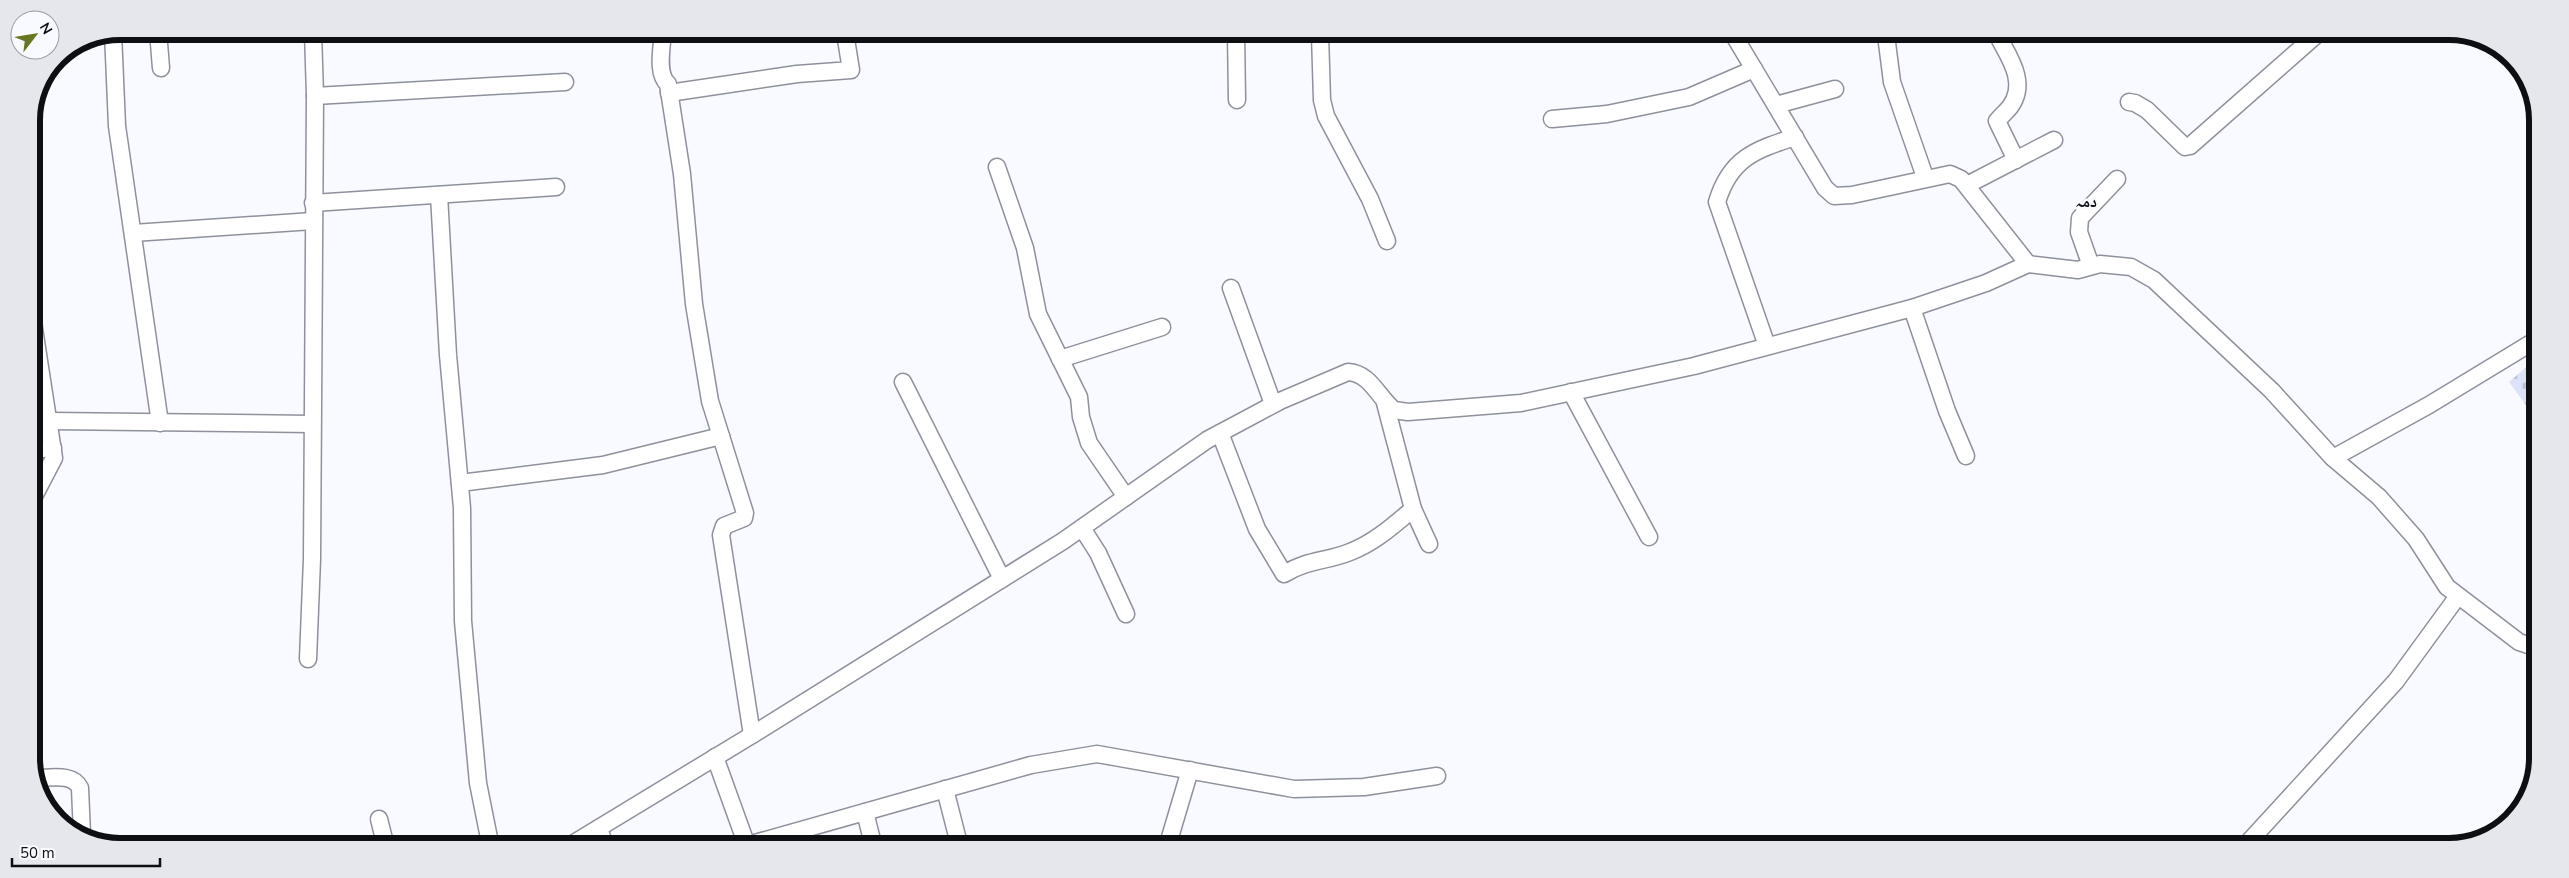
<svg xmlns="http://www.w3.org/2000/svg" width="2569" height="878" font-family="'Nunito Sans','Noto Naskh Arabic',sans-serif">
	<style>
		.cemetery { fill: url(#cemetery-stones) }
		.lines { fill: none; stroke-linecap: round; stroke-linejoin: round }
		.street-casing { stroke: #8e919c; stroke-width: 19 }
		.street { stroke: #fff; stroke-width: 16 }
		.labels { text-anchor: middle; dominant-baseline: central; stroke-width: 5; stroke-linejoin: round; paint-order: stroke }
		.quarter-label { font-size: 16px; font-weight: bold; fill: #0e0f13; stroke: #f9faff }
		.rim { fill: none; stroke: #0e0f13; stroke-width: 6 }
	</style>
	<defs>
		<pattern id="cemetery-stones" width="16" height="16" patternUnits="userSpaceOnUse" patternTransform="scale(1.25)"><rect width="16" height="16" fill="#dce3f9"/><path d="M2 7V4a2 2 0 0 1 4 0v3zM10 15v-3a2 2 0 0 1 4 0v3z" fill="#bcc2d5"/></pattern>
	</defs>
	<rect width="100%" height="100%" fill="#f9faff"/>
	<!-- cemetery -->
	<path class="cemetery" d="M 2536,359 L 2536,419 L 2509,382 Z"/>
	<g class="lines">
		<!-- street casing -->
		<g class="street-casing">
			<g id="street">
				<path d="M 158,31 L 161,68"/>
				<path d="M 663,32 C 662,47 656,74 668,84 L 682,174 L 694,304 L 710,401 L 745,513 L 744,518 L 724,526 L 721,535 L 752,735"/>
				<path d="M 113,33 L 117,126 L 160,423"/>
				<path d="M 1236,33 L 1237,100"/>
				<path d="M 1320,34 L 1322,100 L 1326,116 L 1370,199 L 1387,241"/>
				<path d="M 1733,34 L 1825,188 L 1834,196 L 1852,195 L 1950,174 L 1961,179 L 2028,264"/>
				<path d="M 1886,35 L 1892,82 L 1925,177"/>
				<path d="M 2000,40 C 2011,60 2027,84 2010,107 C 2006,112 2001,116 1997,121 L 2016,160"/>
				<path d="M 669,93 L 797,74 L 851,70 L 845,33"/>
				<path d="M 315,96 L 565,82"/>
				<path d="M 2129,102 L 2135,103 L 2147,110 L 2185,147 L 2190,146 L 2315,36"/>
				<path d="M 1776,105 L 1835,89"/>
				<path d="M 1552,119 L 1607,114 L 1689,97 L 1754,69"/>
				<path d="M 997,167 L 1025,248 L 1038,314 L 1079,397 L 1081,417 L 1089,443 L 1126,497"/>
				<path d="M 1967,185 L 2054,140"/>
				<path d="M 439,195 L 448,355 L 462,508 L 463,621 L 478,783 L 490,843"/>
				<path d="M 313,203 L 556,187"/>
				<path d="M 133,233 L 313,221"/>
				<path d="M 2091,266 L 2079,232 L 2080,218 L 2117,179"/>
				<path d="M 1231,288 L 1273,404"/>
				<path d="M 1912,308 L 1947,411 L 1966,456"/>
				<path d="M 31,309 L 54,458 L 31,502"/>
				<path d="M 1767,346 L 1717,202 C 1730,159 1754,150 1795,137"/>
				<path d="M 1060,359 L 1162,327"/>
				<path d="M 903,382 L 1002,579"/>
				<path d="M 1571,392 L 1649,537"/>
				<path d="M 1385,403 L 1413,509 L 1429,544"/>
				<path d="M 49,421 L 312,424"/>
				<path d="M 1220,433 L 1257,529 L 1284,574 C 1309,559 1325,562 1350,552 C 1374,543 1394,525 1413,509"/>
				<path d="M 31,450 L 53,448"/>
				<path d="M 2333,458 L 2429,405 L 2536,340"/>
				<path d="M 460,483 L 603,465 L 721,436"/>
				<path d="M 1082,528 L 1098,553 L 1126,614"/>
				<path d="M 308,659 L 312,559 L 315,96 L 313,32"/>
				<path d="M 715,757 L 746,843"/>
				<path d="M 37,778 C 51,778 73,773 80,788 L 82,835"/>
				<path d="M 945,789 L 959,844"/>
				<path d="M 865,812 L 873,844"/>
				<path d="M 379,819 L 385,843"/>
				<path d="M 599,828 L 604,843"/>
				<path d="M 574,843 L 752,735 L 1063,541 L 1207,440 L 1280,401 L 1348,372 C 1370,373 1378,397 1394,410 L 1408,412 L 1521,403 L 1694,366 L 1912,308 L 1986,283 L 2028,264 L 2078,270 L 2100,264 L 2131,267 L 2154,280 L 2272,391 L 2333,458 L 2379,497 L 2416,539 L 2447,587 L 2519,642 L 2534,647"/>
				<path d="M 755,843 L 1031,765 L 1097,754 L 1294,789 L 1364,787 L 1437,776"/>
				<path d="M 1168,844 L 1190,770"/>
				<path d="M 2245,846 L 2396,681 L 2458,596"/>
			</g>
		</g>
		<!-- street -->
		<use href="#street" class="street"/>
	</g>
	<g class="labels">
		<!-- quarter labels -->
		<g class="quarter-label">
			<text x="2086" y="202">دمہ</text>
		</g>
	</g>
	<!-- crop -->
	<path d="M0 0H2569V878H0ZM120 40H2449A80 80 0 0 1 2529 120V758A80 80 0 0 1 2449 838H120A80 80 0 0 1 40 758V120A80 80 0 0 1 120 40Z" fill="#e6e7ec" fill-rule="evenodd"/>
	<path class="rim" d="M120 40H2449A80 80 0 0 1 2529 120V758A80 80 0 0 1 2449 838H120A80 80 0 0 1 40 758V120A80 80 0 0 1 120 40Z"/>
	<!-- north arrow -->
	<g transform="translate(35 35) rotate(59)"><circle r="24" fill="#f9faff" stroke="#9b9ca1"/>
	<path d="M0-4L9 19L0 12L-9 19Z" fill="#687521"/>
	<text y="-8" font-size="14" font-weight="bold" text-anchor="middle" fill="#0e0f13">N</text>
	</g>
	<!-- scale -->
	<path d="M12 858v8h148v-8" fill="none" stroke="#0e0f13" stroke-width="2.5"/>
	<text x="20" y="858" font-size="15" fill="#0e0f13" stroke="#f9faff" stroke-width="4" paint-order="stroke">50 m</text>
</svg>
